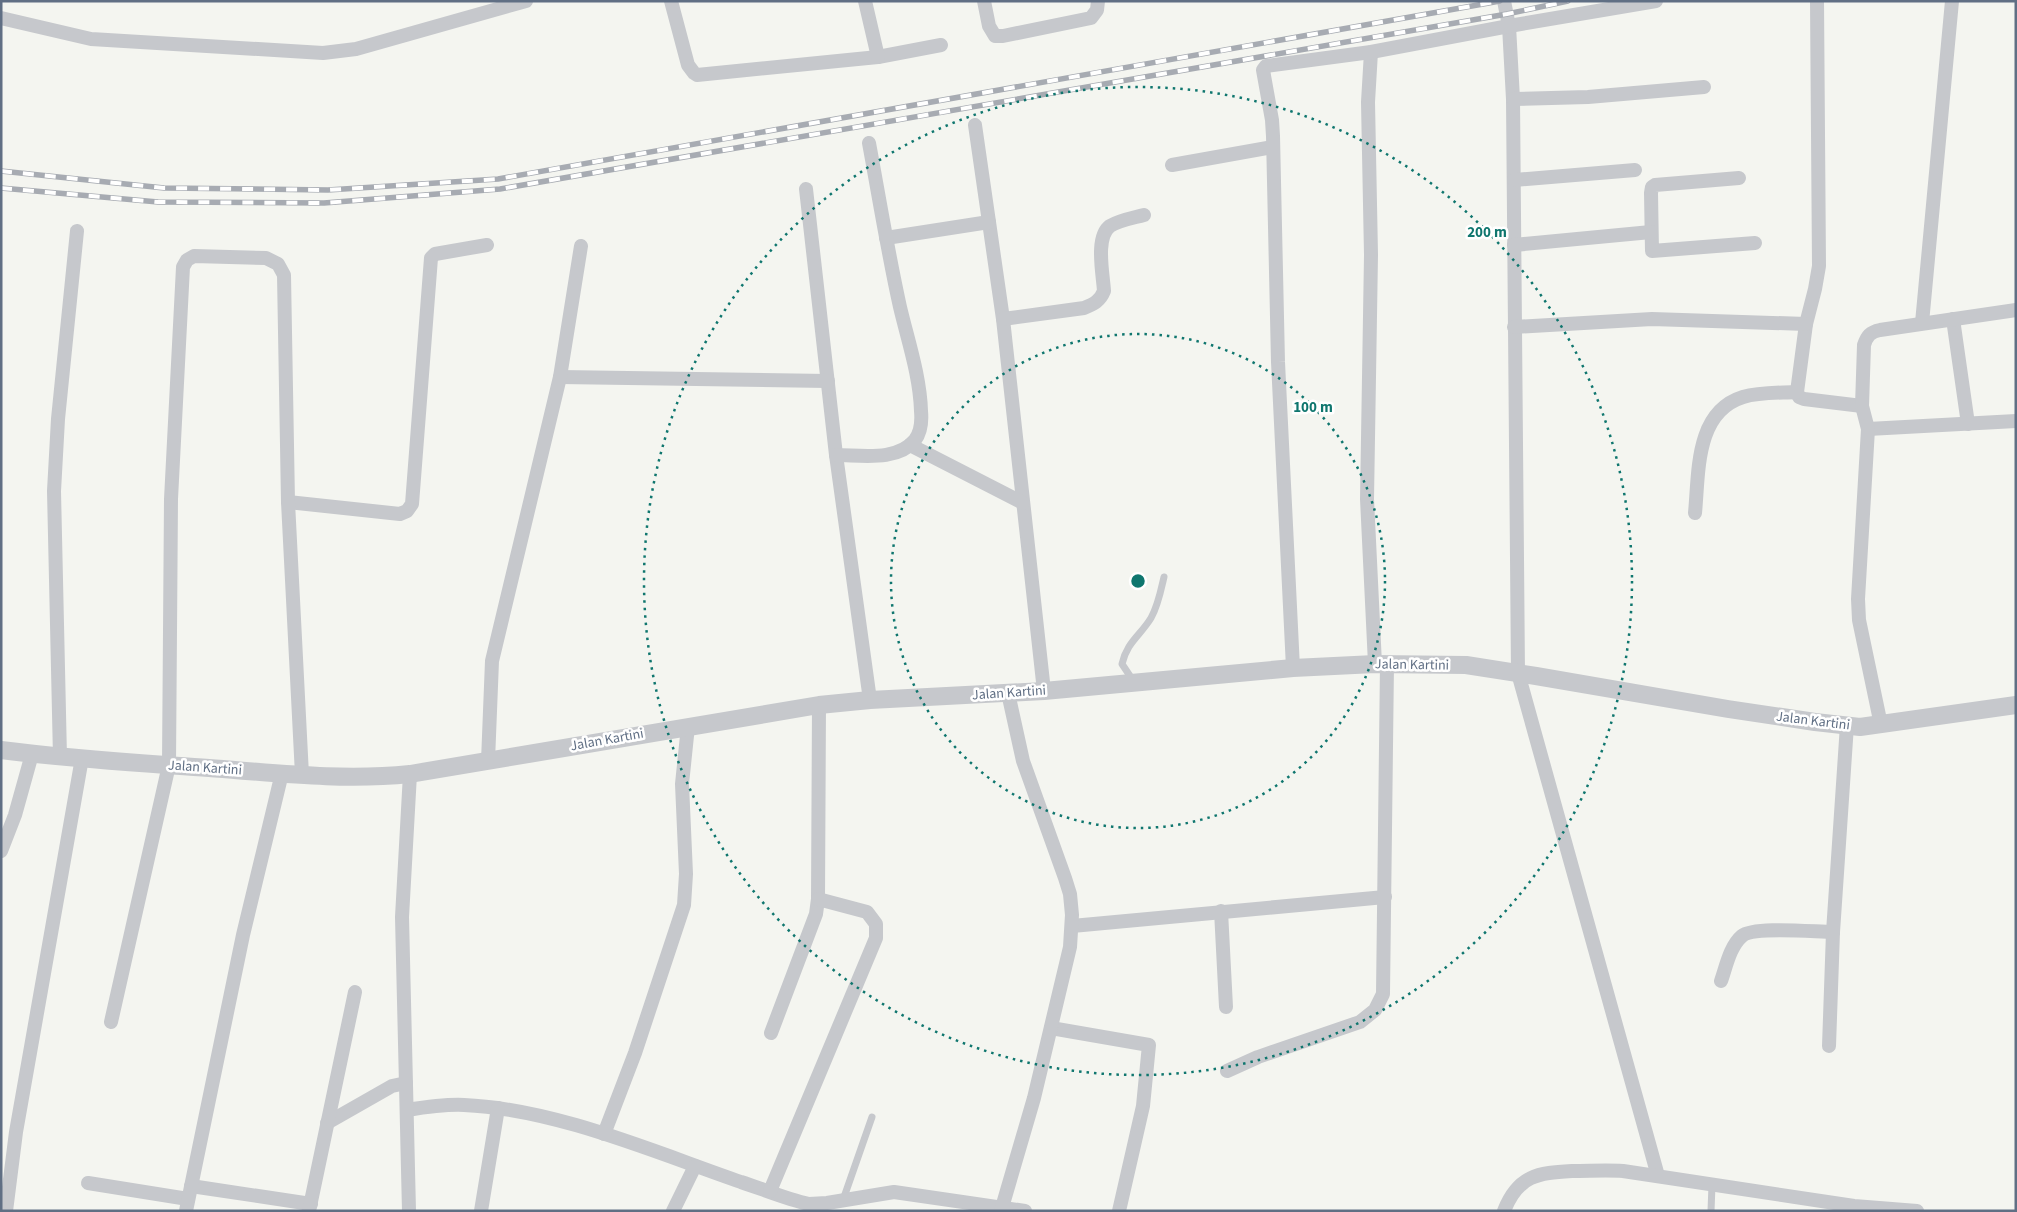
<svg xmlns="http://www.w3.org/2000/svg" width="2017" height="1212" font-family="'Source Sans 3',sans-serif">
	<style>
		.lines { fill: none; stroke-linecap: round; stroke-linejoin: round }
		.service { stroke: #c6c8cc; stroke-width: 7 }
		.minor { stroke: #c6c8cc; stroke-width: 14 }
		.tertiary { stroke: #c6c8cc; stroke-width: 18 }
		.rail-casing { stroke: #a7abb2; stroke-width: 5.5 }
		.rail { stroke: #fff; stroke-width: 4; stroke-dasharray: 11; stroke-linecap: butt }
		.ring { fill: none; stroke: #0f766e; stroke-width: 2.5; stroke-dasharray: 2.5 5 }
		.labels { text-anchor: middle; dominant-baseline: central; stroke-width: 5; stroke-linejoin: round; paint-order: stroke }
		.street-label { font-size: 14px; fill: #606f84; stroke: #fff }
		.centre { fill: #0f766e; stroke: #fff; stroke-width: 2.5 }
		.ring-label { font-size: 15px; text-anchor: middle; font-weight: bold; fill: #0f766e; stroke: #fff; stroke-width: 5; stroke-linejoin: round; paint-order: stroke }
	</style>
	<rect width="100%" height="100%" fill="#f4f5f0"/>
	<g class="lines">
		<!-- service -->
		<g class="service">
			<path d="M 1134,682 L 1122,664 C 1127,642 1140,636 1151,618 C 1158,606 1161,590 1164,577"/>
			<path d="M 843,1200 L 872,1117"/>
			<path d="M 1711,1211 L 1712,1185"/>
		</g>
		<!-- minor -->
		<g class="minor">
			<path d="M 671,1 L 688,65 L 694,73 L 697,75 L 878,57 L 941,45"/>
			<path d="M 865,1 L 878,57"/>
			<path d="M 984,1 L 989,26 L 995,36 L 1003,36 L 1091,18 L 1097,10 L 1098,1"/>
			<path d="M 1504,1 L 1509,26 L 1513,99 L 1518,673 L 1658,1176"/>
			<path d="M 1817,1 L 1819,266 L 1815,289 L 1806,324 L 1797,392 L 1799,397 L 1804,399 L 1862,406"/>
			<path d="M 1,18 L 91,39 L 323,53 L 356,49 L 526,1"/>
			<path d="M 1371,52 L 1368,102 L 1371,255 L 1367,499 L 1375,664"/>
			<path d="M 1513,99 L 1588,97 L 1704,87"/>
			<path d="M 975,125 L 1003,319 L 1044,691"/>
			<path d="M 1172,165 L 1273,147"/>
			<path d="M 1739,178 L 1655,185 L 1652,187 L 1651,193 L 1652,251 L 1755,243"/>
			<path d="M 1514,180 L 1635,170"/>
			<path d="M 806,189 L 836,455 L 870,700"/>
			<path d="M 886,238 L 989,222"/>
			<path d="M 1514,245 L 1651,232"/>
			<path d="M 1003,319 L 1084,308 C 1094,304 1100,301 1104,291 C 1103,274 1095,237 1110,226 C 1120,220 1133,218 1144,215"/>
			<path d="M 1953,319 L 1968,424"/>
			<path d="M 1922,323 L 1952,1"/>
			<path d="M 1514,327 L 1652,319 L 1806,324"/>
			<path d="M 560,377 L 828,381"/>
			<path d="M 1868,429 L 2016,421"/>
			<path d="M 910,445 L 1023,503"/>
			<path d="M 836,455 C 861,455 897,462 915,440 C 921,432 922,422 921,411 C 920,376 908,341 900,307 C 888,253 879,197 869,143"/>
			<path d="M 288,502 L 400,514 L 407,511 L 412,504 L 431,258 L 435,254 L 487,245"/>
			<path d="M 1695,513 C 1699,472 1695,412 1743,397 C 1760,392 1779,393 1797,392"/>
			<path d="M 1293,668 L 1278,362 L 1273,136 L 1272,120 L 1263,70 L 1266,66 L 1371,52 L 1509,26 L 1656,1"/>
			<path d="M 1881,725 L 1859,620 L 1858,599 L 1868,429 L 1862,406 L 1864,345 C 1867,336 1870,332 1880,330 L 2016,310"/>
			<path d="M 60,757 L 54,491 L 58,419 L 77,231"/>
			<path d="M 488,761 L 492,661 L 560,377 L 581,246"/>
			<path d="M 1,851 L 15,815 L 32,754"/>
			<path d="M 1221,911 L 1226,1007"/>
			<path d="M 1072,926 L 1385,897"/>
			<path d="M 1721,981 C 1726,967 1730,946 1742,936 C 1754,926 1815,932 1833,932"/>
			<path d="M 111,1022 L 169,765 L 171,499 L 183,267 L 187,260 L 194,256 L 266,258 L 278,264 L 284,275 L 288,502 L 302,775"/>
			<path d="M 1051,1028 L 1149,1045 L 1143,1106 L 1119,1211"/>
			<path d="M 771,1033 L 816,914 L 818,899 L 819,705"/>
			<path d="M 1829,1046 L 1833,932 L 1847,725"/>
			<path d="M 1227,1071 L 1258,1057 L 1360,1022 L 1375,1010 L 1383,994 L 1387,664"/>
			<path d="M 407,1110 C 426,1107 445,1104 464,1105 C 556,1109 654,1152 741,1182 C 763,1189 786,1199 809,1204 L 827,1203 L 894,1192 L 1025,1211"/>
			<path d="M 327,1123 L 392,1086 L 406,1083"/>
			<path d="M 604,1134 L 635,1053 L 684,905 L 686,874 L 682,784 L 688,726"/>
			<path d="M 88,1183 L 188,1199"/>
			<path d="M 191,1186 L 311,1204"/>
			<path d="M 770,1191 L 876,938 L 876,924 L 867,912 L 818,899"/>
			<path d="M 6,1211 L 16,1132 L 82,758"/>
			<path d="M 186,1211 L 243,935 L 282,773"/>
			<path d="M 309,1211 L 355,992"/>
			<path d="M 409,1211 L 402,917 L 410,774"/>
			<path d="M 481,1211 L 498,1108"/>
			<path d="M 673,1211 L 695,1166"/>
			<path d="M 1001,1211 L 1034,1098 L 1070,947 L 1072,915 L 1070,894 L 1065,878 L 1023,761 L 1008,693"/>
			<path d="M 1504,1211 C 1518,1175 1538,1173 1572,1171 C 1590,1171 1606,1170 1623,1171 L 1854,1206 L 1917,1211"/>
		</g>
		<!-- tertiary -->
		<path class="tertiary" d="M 1,750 C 70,759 140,763 209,768 C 276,773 343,781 410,774 L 819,705 L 870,700 L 1044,691 L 1293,668 L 1375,664 L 1466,665 L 1536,676 L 1728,709 L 1815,722 L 1860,727 L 2016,705"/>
		<!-- rail casing -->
		<g class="rail-casing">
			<g id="rail">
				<path d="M 1,171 L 164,188 L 328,190 L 498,179 L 1500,1"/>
				<path d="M 1,188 L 158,202 L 324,203 L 500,189 L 1507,14 L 1568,1"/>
			</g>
		</g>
		<!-- rail -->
		<use href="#rail" class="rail"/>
	</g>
	<!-- distance rings -->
	<g class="ring">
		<circle cx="1138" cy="581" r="247"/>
		<circle cx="1138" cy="581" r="494"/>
	</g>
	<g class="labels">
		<!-- street labels -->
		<g class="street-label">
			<text transform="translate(1412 665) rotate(1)">Jalan Kartini</text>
			<text transform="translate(1009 693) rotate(-4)">Jalan Kartini</text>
			<text transform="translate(1813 721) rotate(7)">Jalan Kartini</text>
			<text transform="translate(607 740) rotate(-10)">Jalan Kartini</text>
			<text transform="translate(205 768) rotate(4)">Jalan Kartini</text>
		</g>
	</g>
	<circle cx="1138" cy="581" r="8" class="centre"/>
	<g class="ring-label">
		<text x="1487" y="237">200 m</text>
		<text x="1313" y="412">100 m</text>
	</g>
	<!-- border -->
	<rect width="2017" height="1212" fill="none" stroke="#606f84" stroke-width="5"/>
</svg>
